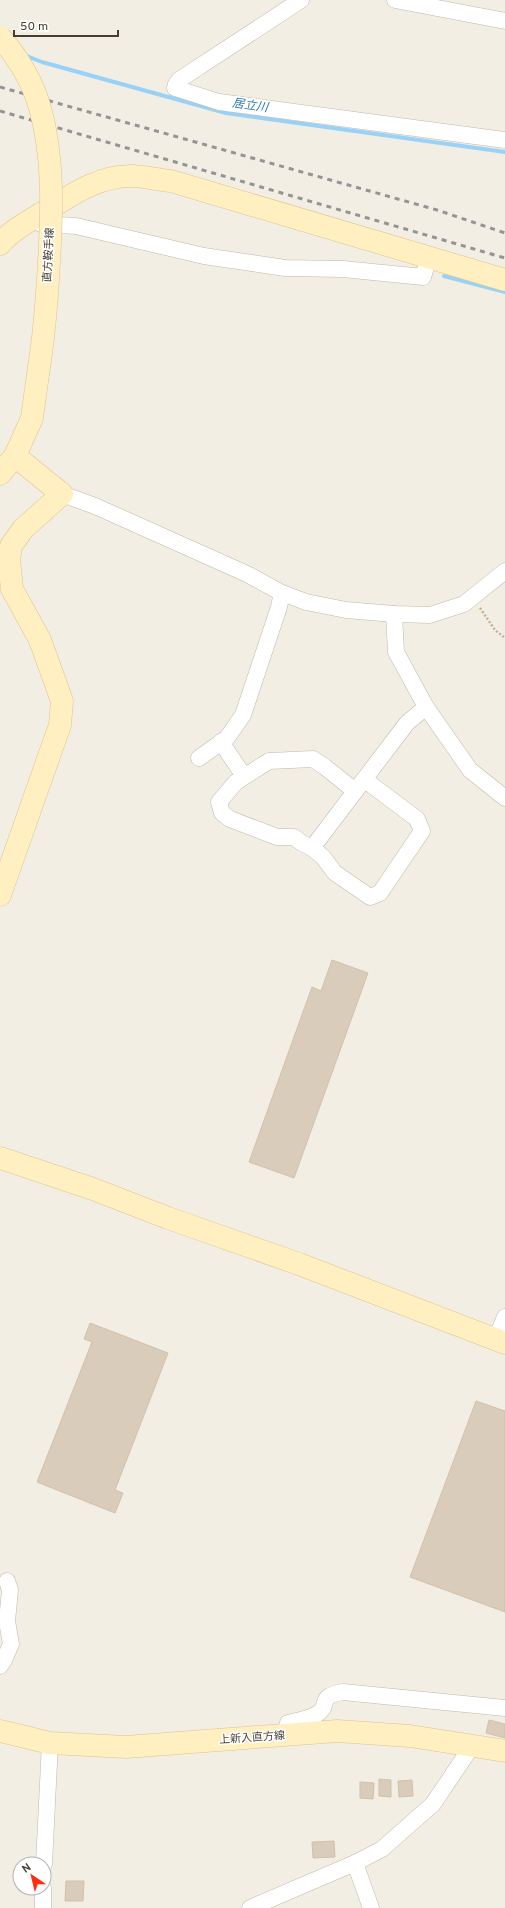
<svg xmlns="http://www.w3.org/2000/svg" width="505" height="1908" font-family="Overpass,'Noto Sans JP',sans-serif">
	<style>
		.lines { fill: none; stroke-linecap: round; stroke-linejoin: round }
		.stream { stroke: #98d2f7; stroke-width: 4 }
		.building { fill: #d9ccba; stroke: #d1c1aa }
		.street-casing { stroke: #c2b8a7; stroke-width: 17 }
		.secondary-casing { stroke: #dbc58f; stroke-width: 23 }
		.path { stroke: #c3b194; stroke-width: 2.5; stroke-dasharray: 2 2; stroke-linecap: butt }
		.street { stroke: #fff; stroke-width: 16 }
		.secondary { stroke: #ffefc1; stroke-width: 22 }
		.rail { stroke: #949494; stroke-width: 3; stroke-dasharray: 5 5; stroke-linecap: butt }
		.secondary-bridge-casing { stroke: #dbc58f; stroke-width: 23; stroke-linecap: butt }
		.secondary-bridge { stroke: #ffefc1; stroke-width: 22 }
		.labels { text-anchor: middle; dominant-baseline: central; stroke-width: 3; stroke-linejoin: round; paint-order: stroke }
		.street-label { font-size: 11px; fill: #453e32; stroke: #fff }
		.water-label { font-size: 12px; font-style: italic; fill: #2178b2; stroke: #fff }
	</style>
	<rect width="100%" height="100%" fill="#f3eee3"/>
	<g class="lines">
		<!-- stream -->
		<g class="stream">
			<path d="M 24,55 L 42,62 L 226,113 L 505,152"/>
			<path d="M 444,276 L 505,292"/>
		</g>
	</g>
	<!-- building -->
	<g class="building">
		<path d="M 332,960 L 368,973 L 294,1178 L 249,1162 L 312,987 L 321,991 Z"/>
		<path d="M 90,1323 L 168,1353 L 115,1490 L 123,1493 L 115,1513 L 37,1482 L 92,1342 L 84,1339 Z"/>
		<path d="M 476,1401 L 505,1411 L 505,1612 L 410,1577 Z"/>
		<path d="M 489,1720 L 505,1724 L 505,1738 L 486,1733 Z"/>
		<path d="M 379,1779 L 391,1780 L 391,1797 L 379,1796 Z"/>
		<path d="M 412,1780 L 413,1796 L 399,1797 L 398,1781 Z"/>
		<path d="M 360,1782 L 374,1783 L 373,1799 L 360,1798 Z"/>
		<path d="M 334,1841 L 335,1857 L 313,1858 L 312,1842 Z"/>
		<path d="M 66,1881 L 84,1881 L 83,1901 L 65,1901 Z"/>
	</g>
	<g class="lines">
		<!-- street casing -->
		<g class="street-casing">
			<g id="street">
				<path d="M 301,0 L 179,80 L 176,84 L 175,88 L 219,102 L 505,140"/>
				<path d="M 395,0 L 505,21"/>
				<path d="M 41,224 L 76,226 L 204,256 L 285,268 L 343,269 L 423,277 L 429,257"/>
				<path d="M 62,494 L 95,506 L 247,574 L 282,593 L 306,602 L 346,610 L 394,614 L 430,615 L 464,604 L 505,571"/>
				<path d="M 394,614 L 396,652 L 426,707 L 470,770 L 505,798"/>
				<path d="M 221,742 L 244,776"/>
				<path d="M 199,758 L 227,738 L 243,715 L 279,607 L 282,593"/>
				<path d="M 355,791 L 325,767 L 313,759 L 269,761 L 236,782 L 219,802 L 222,813 L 230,819 L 277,837 L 294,837 L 302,843 L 312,848 L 323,857 L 335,873 L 370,897 L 380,893 L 422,831 L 417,819 L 365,780"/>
				<path d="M 312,848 L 407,723 L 426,707"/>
				<path d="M 496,1339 L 505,1317"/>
				<path d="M 0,1666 L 4,1660 L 11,1644 L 7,1621 L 10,1590 L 7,1581"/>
				<path d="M 284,1736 L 288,1723 C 297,1721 309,1719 317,1714 C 332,1705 315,1697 343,1692 L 505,1708"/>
				<path d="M 355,1863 L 371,1908"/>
				<path d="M 44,1864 L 50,1743"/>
				<path d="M 43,1888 L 43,1908"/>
				<path d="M 250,1908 L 355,1863 L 382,1849 L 433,1804 L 472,1746"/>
			</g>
		</g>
		<!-- secondary casing -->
		<g class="secondary-casing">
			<g id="secondary">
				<path d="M 0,244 C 10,231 28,222 42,213 C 70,196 97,176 131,176 C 144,176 158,180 171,181 L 505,280"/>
				<path d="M 0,474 L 15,456 L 32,418 L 38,374"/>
				<path d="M 0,895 L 60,725 L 62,701 L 40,640 L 12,589 L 9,560 L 11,546 L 23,529 L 62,494 L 15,456"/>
				<path d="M 0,1158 L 93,1189 L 168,1218 L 299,1264 L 505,1343"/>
				<path d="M 0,1731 L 50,1743 L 126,1747 L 337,1731 L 410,1736 L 505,1751"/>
			</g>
		</g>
		<!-- path -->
		<path class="path" d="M 480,608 L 495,630 L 505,638"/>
		<!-- street -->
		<use href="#street" class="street"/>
		<!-- secondary -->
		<use href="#secondary" class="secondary"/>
		<!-- rail -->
		<g class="rail">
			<path d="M 0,87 L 437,210 L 505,233"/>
			<path d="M 0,111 L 505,258"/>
		</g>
		<!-- secondary-bridge casing -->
		<g class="secondary-bridge-casing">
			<path id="secondary-bridge" d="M 0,37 C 17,56 33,82 40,108 C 54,158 52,211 49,262 C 47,300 44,337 38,374"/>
		</g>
		<!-- secondary-bridge -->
		<use href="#secondary-bridge" class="secondary-bridge"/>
	</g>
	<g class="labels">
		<!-- street labels -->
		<g class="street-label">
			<text transform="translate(49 255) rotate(-87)">直方鞍手線</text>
			<text transform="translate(252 1738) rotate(-4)">上新入直方線</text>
		</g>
		<!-- water labels -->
		<g class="water-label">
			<text transform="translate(250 106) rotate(8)">居立川</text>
		</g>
	</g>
	<!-- north arrow -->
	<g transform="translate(32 1876) rotate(325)"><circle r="19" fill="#ffffff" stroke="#b5b2ad"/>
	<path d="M0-3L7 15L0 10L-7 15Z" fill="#ff2e0e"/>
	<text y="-6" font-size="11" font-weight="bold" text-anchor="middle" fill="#453e32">N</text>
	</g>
	<!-- scale -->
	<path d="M14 30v6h104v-6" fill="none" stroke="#453e32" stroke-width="2"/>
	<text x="20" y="30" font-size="12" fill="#453e32" stroke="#ffffff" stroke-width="3" paint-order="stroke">50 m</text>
</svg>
